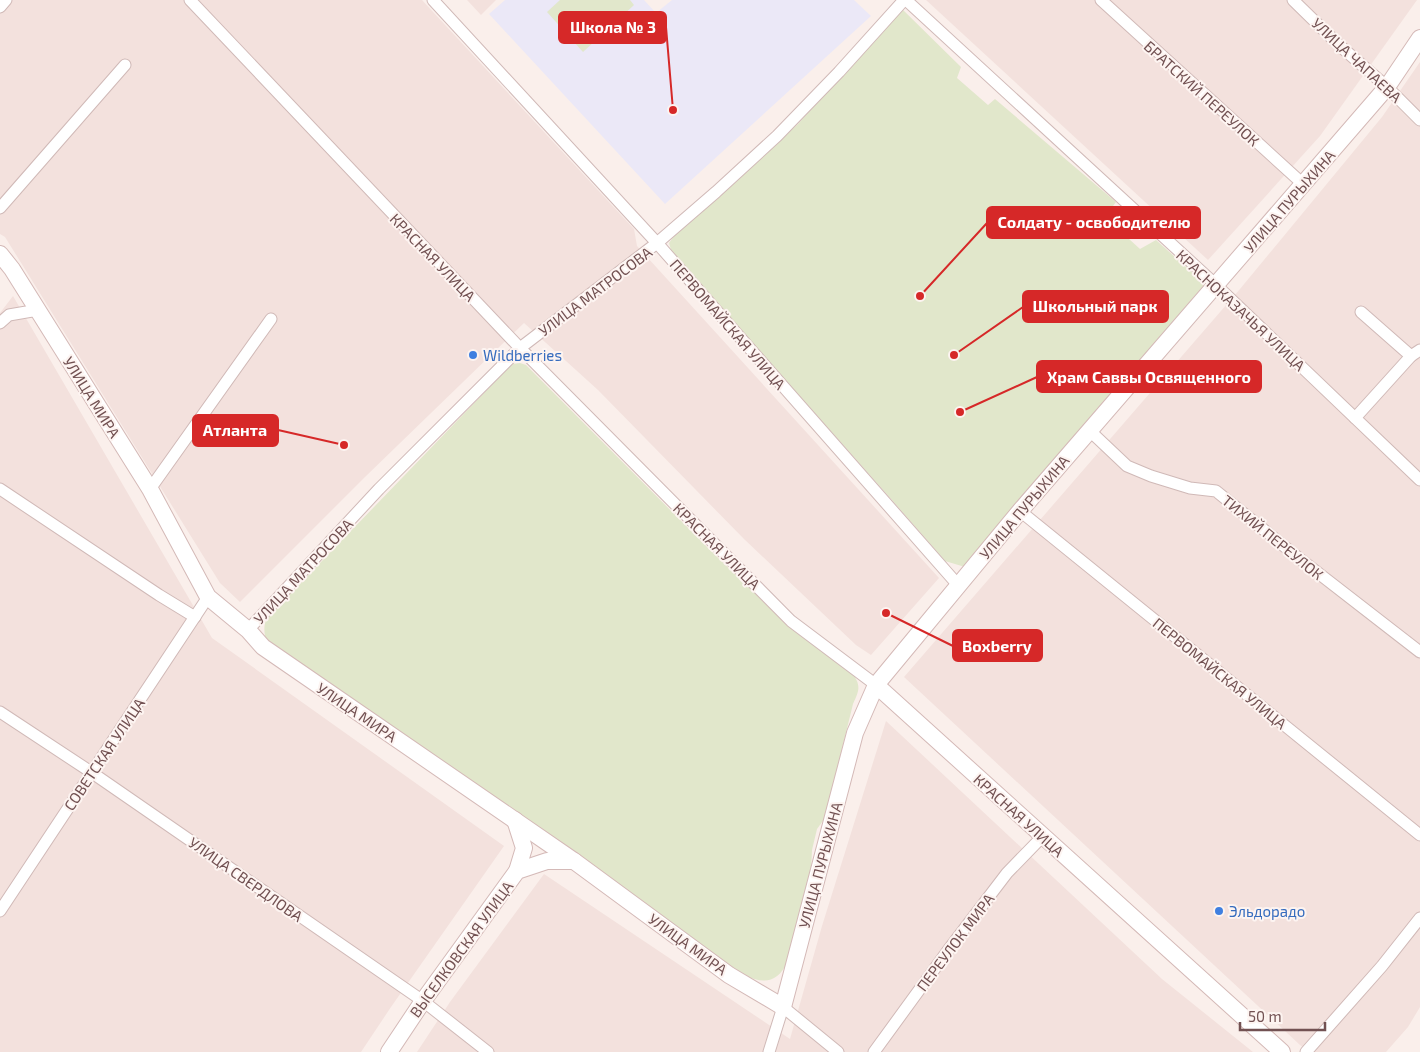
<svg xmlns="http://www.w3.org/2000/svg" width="1420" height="1052" font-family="'Exo 2',sans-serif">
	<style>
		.residential { fill: #f3e1dd }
		.education { fill: #ebe8f7 }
		.green { fill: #e1e7cb }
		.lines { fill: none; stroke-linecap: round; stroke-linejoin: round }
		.street-casing { stroke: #d0b9b7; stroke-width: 13 }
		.secondary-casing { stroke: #d4b9b7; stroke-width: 18 }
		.street { stroke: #fff; stroke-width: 11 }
		.secondary { stroke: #fff; stroke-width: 16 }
		.shop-dot { fill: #3f7fe0; stroke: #fdf4f1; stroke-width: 2 }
		.labels { text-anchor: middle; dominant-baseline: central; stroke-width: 4; stroke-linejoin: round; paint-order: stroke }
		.street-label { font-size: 15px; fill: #725152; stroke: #fdf4f1 }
		.shop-label { font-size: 15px; fill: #366cbe; stroke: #fdf4f1; text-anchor: start }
		.leader { fill: none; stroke: #d62828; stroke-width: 2 }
		.callout-dot { fill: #d62828; stroke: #fdf4f1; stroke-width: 2 }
		.callout { fill: #d62828; stroke: #d62828; stroke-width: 2 }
		.callout-label { font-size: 16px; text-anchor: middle; font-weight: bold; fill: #fff }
	</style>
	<rect width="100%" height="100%" fill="#faefeb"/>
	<!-- residential -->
	<g class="residential">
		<path d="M 0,0 L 422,0 L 634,229 L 637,246 L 939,578 L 871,655 L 856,645 L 744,539 L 598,390 L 524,323 L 365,477 L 240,602 L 220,583 L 5,237 L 0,234 Z"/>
		<path d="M 467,0 L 496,0 L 481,15 Z"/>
		<path d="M 926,0 L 1417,0 L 1320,136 L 1208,260 Z"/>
		<path d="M 1420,62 L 1420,1007 L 1408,1027 L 1386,1052 L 1309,1052 L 1300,1045 L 904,677 L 1240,289 L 1382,117 Z"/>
		<path d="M 13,296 L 212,638 L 504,846 L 391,1007 L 361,1052 L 0,1052 L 0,313 Z"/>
		<path d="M 886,721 L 1162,979 L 1253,1052 L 417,1052 L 450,1002 L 544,874 L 790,1039 L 822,926 Z"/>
	</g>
	<!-- education -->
	<path class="education" d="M 505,0 L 644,0 L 656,13 L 672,0 L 854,0 L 871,16 L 665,204 L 489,14 Z"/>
	<!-- green -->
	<g class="green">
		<path d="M 560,0 L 630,0 L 634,5 L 583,52 L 547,12 Z"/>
		<path d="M 901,8 L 961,67 L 957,78 L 988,105 L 995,99 L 1116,202 L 1105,217 L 1140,249 L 1156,240 L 1205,284 L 965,567 L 945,561 L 891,499 L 672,253 L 669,243 L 677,232 L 798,124 Z"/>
		<path d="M 520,363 L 526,365 L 530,369 L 711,551 L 788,625 L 851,671 C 861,685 860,689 853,704 L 825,818 L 817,829 L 812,850 L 811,872 L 788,961 C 777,984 764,984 743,975 L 267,642 C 264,634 263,626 267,618 L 508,368 L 513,364 Z"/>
	</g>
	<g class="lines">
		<!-- street casing -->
		<g class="street-casing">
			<g id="street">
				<path d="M 190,0 L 520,348 L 791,621 L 876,685"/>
				<path d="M 433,0 L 657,243 L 958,585"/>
				<path d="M 906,0 L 1216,285 L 1420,480"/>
				<path d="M 1101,0 L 1303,184"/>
				<path d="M 1293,0 L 1339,45 L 1387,87 L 1420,120"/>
				<path d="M 0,7 L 6,0"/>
				<path d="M 0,208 L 125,65"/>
				<path d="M 1361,312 L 1411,356 L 1420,350"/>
				<path d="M 0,323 L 9,315 L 38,310"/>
				<path d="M 1355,418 L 1411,356"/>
				<path d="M 1090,431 L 1127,466 L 1151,476 L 1190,488 L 1216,491 L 1295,555 L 1420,652"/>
				<path d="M 0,489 L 159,595 L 195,617"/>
				<path d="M 150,489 L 271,319"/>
				<path d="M 1020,511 L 1420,835"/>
				<path d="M 248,630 L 379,489 L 520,348 L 657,243 L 716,192 L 777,136 L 839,72 L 904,0"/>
				<path d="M 0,712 L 91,772 L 423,1001 L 488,1052"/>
				<path d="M 0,911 L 208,597"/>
				<path d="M 769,1052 L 783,1007 L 838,1052"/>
				<path d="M 874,1052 L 949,949 L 1007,873 L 1043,836"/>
				<path d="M 1306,1052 L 1382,966 L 1420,918"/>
			</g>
		</g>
		<!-- secondary casing -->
		<g class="secondary-casing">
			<g id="secondary">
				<path d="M 0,254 L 12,269 L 150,489 L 208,597 L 248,630 L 263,647 L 574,861 L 729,975 L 783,1007 L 855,733 L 876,685 L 1020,511 L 1387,87 L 1420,38"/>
				<path d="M 876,685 L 1282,1052"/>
				<path d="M 515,820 L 524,848 L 517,871"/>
				<path d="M 389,1052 L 423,1001 L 517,871 L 547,861 L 574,861"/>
			</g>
		</g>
		<!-- street -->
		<use href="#street" class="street"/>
		<!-- secondary -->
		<use href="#secondary" class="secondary"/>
	</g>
	<!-- markers -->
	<g class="shop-dot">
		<circle cx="473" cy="355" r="5"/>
		<circle cx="1219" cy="911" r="5"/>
	</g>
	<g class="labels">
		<!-- street labels -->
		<g class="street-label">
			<text transform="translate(1357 60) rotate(43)">УЛИЦА ЧАПАЕВА</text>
			<text transform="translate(1202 93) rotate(42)">БРАТСКИЙ ПЕРЕУЛОК</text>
			<text transform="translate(1289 201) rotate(-49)">УЛИЦА ПУРЫХИНА</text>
			<text transform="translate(433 257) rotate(46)">КРАСНАЯ УЛИЦА</text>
			<text transform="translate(595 291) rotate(-37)">УЛИЦА МАТРОСОВА</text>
			<text transform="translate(1241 310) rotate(43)">КРАСНОКАЗАЧЬЯ УЛИЦА</text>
			<text transform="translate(728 324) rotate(49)">ПЕРВОМАЙСКАЯ УЛИЦА</text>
			<text transform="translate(92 397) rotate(58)">УЛИЦА МИРА</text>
			<text transform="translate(1024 507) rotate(-50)">УЛИЦА ПУРЫХИНА</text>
			<text transform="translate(1273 537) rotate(39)">ТИХИЙ ПЕРЕУЛОК</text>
			<text transform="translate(717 546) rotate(45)">КРАСНАЯ УЛИЦА</text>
			<text transform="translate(303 571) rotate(-47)">УЛИЦА МАТРОСОВА</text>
			<text transform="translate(1220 673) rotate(39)">ПЕРВОМАЙСКАЯ УЛИЦА</text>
			<text transform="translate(357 712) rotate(34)">УЛИЦА МИРА</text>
			<text transform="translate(104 754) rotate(-56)">СОВЕТСКАЯ УЛИЦА</text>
			<text transform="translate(1019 815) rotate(42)">КРАСНАЯ УЛИЦА</text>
			<text transform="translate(820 865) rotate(-75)">УЛИЦА ПУРЫХИНА</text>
			<text transform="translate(246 879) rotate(35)">УЛИЦА СВЕРДЛОВА</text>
			<text transform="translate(955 942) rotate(-53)">ПЕРЕУЛОК МИРА</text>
			<text transform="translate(688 944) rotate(36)">УЛИЦА МИРА</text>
			<text transform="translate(461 949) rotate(-54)">ВЫСЕЛКОВСКАЯ УЛИЦА</text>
		</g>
		<!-- shop labels -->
		<g class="shop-label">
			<text x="483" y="355">Wildberries</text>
			<text x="1229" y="911">Эльдорадо</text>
		</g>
	</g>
	<!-- callouts -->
	<path class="leader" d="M673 110L666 27M920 296L987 223M954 355L1023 307M960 412L1037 377M344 445L278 430M886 613L953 646"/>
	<g class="callout-dot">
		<circle cx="673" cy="110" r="5"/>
		<circle cx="920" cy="296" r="5"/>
		<circle cx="954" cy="355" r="5"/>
		<circle cx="960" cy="412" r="5"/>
		<circle cx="344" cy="445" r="5"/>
		<circle cx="886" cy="613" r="5"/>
	</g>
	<g class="callout">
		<rect x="559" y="12" width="107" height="31" rx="5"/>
		<rect x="987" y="207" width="213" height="31" rx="5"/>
		<rect x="1023" y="291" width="145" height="31" rx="5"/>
		<rect x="1037" y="361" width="224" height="31" rx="5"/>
		<rect x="193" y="415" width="85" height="31" rx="5"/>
		<rect x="953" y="630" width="89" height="31" rx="5"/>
	</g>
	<g class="callout-label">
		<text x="613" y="33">Школа № 3</text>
		<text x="1094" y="228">Солдату - освободителю</text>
		<text x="1095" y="312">Школьный парк</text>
		<text x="1149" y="383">Храм Саввы Освященного</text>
		<text x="235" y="436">Атланта</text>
		<text x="997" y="652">Boxberry</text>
	</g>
	<!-- scale -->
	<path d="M1240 1022v8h85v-8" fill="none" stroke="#725152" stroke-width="2.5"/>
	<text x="1248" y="1022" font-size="15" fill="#725152" stroke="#fdf4f1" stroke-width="4" paint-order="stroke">50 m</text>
</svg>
